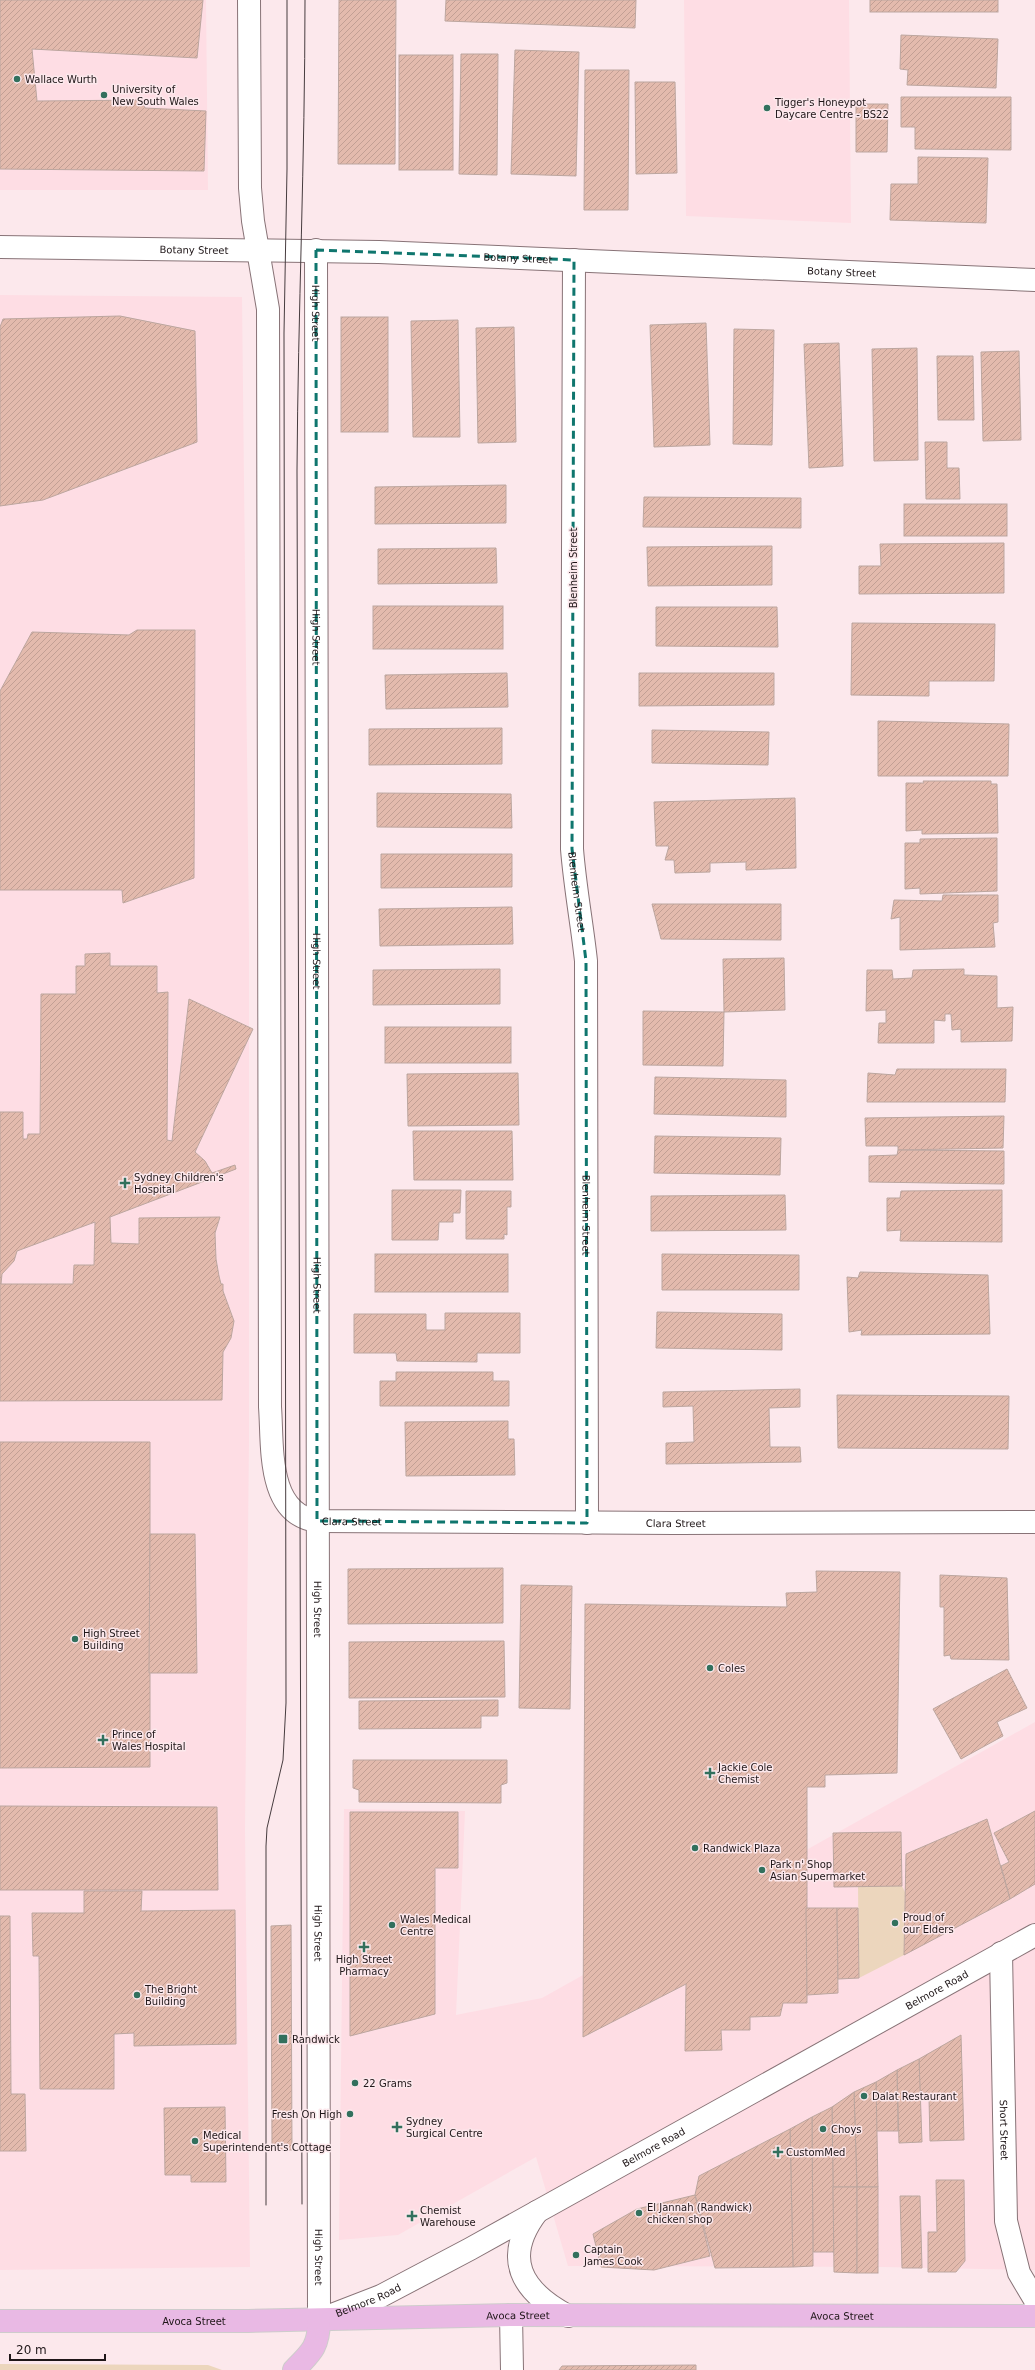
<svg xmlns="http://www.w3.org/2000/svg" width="1035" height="2370" font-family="'DejaVu Sans',sans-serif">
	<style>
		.built { fill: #fedde4 }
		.green { fill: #ecd6bd }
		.building { fill: url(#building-hatch); stroke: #bca69f; fill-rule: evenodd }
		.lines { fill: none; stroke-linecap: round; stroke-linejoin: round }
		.minor-casing { stroke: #887377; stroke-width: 24 }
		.major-casing { stroke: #cecccc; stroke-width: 24 }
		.minor { stroke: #fff; stroke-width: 22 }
		.major { stroke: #e9b9e4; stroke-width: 22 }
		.tram { stroke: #473c3f; stroke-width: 1 }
		.marked { fill: none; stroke: #0f766e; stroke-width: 3; stroke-dasharray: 8 5; stroke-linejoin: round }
		.poi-dot { fill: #32705d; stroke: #fce8ec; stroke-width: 1.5 }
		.labels { text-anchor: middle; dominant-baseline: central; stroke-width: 3; stroke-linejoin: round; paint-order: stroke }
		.poi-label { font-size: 10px; fill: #1f1618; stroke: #fce8ec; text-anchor: start }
		.street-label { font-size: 10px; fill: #1f1618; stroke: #fce8ec }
	</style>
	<defs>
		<pattern id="building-hatch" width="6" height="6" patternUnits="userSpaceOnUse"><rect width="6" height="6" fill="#e3baad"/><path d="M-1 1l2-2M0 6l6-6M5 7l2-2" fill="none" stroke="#c29f94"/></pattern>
	</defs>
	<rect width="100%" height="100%" fill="#fce8ec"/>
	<!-- built -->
	<g class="built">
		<path d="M 0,0 L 206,0 L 208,190 L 0,190 Z"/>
		<path d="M 684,0 L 849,0 L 851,223 L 686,216 Z"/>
		<path d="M 0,295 L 242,297 L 249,938 L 249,1440 L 245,1830 L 250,2267 L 0,2270 Z"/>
		<path d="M 1035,1722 L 1035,2270 L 883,2267 L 568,2266 L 536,2157 L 398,2235 L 339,2240 L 344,1809 L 465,1811 L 456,2015 L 542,1998 Z"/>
	</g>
	<!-- green -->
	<g class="green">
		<path d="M 858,1886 L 902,1886 L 905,1892 L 904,1955 L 859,1978 Z"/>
		<path d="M 0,2364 L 208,2365 L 222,2370 L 0,2370 Z"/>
	</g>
	<!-- building -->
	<g class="building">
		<path d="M 0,0 L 203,0 L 197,58 L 32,49 L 37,101 L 142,100 L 145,108 L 206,111 L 204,171 L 0,169 Z"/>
		<path d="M 339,0 L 396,0 L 395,164 L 338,164 Z"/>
		<path d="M 446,0 L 636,0 L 635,28 L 445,21 Z"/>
		<rect x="870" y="0" width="128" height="12"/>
		<path d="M 901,35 L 998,39 L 996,88 L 907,85 L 908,70 L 900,69 Z"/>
		<path d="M 515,50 L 579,52 L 576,176 L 511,174 Z"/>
		<path d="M 461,54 L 498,54 L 497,175 L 459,174 Z"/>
		<rect x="399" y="55" width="54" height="115"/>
		<path d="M 585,70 L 629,70 L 628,210 L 584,210 Z"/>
		<path d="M 635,82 L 675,82 L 677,173 L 636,174 Z"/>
		<path d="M 901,97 L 1011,97 L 1011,150 L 915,149 L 915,127 L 901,127 Z"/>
		<path d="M 856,104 L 888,104 L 887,152 L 856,152 Z"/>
		<path d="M 918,157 L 988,158 L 986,223 L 890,220 L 891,184 L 918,184 Z"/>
		<path d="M 120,316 L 195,331 L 197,442 L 43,500 L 0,506 L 0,327 L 3,319 Z"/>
		<rect x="341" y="317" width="47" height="115"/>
		<path d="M 458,320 L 460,437 L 413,437 L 411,321 Z"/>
		<path d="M 706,323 L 710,445 L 654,447 L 650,325 Z"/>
		<path d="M 514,327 L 516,442 L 478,443 L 476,328 Z"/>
		<path d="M 734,329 L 774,330 L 772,445 L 733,444 Z"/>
		<path d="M 839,343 L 843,466 L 809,468 L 804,344 Z"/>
		<path d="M 917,348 L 918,460 L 874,461 L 872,349 Z"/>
		<path d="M 1019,351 L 1021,440 L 983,441 L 981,352 Z"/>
		<path d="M 937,356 L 973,356 L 974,420 L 938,420 Z"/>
		<path d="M 925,442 L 947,442 L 947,468 L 959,468 L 960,499 L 926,499 Z"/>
		<path d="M 506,485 L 506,523 L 375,524 L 375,487 Z"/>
		<path d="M 644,497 L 801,498 L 801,528 L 643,527 Z"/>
		<rect x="904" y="504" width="103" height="32"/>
		<path d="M 1004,543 L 1004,593 L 859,594 L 859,566 L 881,566 L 880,544 Z"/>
		<path d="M 772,546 L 772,585 L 648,586 L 647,547 Z"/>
		<path d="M 496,548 L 497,583 L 378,584 L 378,549 Z"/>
		<rect x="373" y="606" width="130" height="43"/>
		<path d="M 656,607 L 777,607 L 778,647 L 656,646 Z"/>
		<path d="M 852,623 L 995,624 L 994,681 L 929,681 L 929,696 L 851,695 Z"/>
		<path d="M 137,630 L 195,630 L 194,878 L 123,903 L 122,890 L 0,890 L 0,691 L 32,632 L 129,635 Z"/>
		<path d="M 507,673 L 508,707 L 386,709 L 385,675 Z"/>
		<path d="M 639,673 L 774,673 L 774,705 L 639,706 Z"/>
		<path d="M 878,721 L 1009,724 L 1008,776 L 878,776 Z"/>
		<path d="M 502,728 L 502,764 L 369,765 L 369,729 Z"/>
		<path d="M 652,730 L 769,732 L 768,765 L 652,763 Z"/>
		<path d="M 923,781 L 991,781 L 991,784 L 997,784 L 998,833 L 922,834 L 922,830 L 906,831 L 906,783 L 924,783 Z"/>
		<path d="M 377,793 L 511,794 L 512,828 L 377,827 Z"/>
		<path d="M 795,798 L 796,868 L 746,870 L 746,862 L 710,863 L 710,872 L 675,873 L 674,860 L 665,860 L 669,846 L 656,846 L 654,802 Z"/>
		<path d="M 997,838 L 997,891 L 920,894 L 920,888 L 905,889 L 905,843 L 920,843 L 920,839 Z"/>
		<path d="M 381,854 L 512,854 L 512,887 L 381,888 Z"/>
		<path d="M 943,895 L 998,895 L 998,922 L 993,923 L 995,947 L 900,950 L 900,917 L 891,919 L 894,900 L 942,901 Z"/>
		<path d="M 652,904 L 781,904 L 781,940 L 661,939 Z"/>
		<path d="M 512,907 L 513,944 L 380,946 L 379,909 Z"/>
		<path d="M 110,953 L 110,966 L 157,966 L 157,993 L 168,992 L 167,1140 L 172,1141 L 189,999 L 253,1029 L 195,1152 L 205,1161 L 212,1173 L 235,1165 L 236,1169 L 110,1217 L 111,1243 L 139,1244 L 139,1218 L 220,1217 L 215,1233 L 216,1259 L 219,1276 L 221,1284 L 223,1284 L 223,1291 L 234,1321 L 231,1338 L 223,1352 L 222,1400 L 0,1401 L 0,1112 L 23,1112 L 23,1139 L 27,1139 L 28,1134 L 40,1134 L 41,994 L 76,994 L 76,966 L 85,966 L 85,954 ZM 95,1222 L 94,1265 L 74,1265 L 73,1284 L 1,1284 L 2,1274 L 14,1261 L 17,1251 Z"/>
		<path d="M 784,958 L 785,1010 L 724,1012 L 723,959 Z"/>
		<path d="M 500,969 L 500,1004 L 373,1005 L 373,970 Z"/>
		<path d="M 964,969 L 964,975 L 997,976 L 997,1008 L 1013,1007 L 1012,1041 L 961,1042 L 961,1029 L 952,1030 L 951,1014 L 945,1014 L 945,1021 L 934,1020 L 934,1043 L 878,1043 L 879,1023 L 886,1023 L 886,1010 L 866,1011 L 867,970 L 892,970 L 893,979 L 912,978 L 913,970 Z"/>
		<path d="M 643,1011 L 724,1012 L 723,1066 L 643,1065 Z"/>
		<rect x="385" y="1027" width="126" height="36"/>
		<path d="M 897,1069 L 1006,1069 L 1005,1102 L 867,1102 L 868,1073 L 895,1075 Z"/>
		<path d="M 518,1073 L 519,1125 L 408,1126 L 407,1074 Z"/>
		<path d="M 655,1077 L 786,1080 L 786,1117 L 654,1114 Z"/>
		<path d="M 1004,1116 L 1003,1148 L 898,1150 L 898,1146 L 866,1146 L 865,1118 Z"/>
		<path d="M 413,1131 L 512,1131 L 513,1180 L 414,1180 Z"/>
		<path d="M 655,1136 L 781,1138 L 780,1175 L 654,1173 Z"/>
		<path d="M 898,1150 L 1004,1151 L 1004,1184 L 869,1182 L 869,1156 L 897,1155 Z"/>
		<path d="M 392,1190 L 461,1190 L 460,1213 L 453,1213 L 453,1222 L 439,1222 L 438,1240 L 392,1240 Z"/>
		<path d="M 1002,1190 L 1002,1242 L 900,1241 L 901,1230 L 887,1231 L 887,1198 L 900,1198 L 901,1191 Z"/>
		<path d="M 466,1191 L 511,1191 L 511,1207 L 507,1207 L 507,1235 L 504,1234 L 504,1239 L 466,1239 Z"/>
		<path d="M 785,1195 L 786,1230 L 651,1231 L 651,1196 Z"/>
		<rect x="375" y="1254" width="133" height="38"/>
		<path d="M 662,1254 L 799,1255 L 799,1290 L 662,1290 Z"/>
		<path d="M 860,1272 L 988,1275 L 990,1334 L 861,1335 L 862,1330 L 849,1332 L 847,1277 L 858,1278 Z"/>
		<path d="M 657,1312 L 782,1314 L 782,1350 L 656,1348 Z"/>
		<path d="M 445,1313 L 520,1313 L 520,1353 L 477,1353 L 477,1362 L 397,1361 L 396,1353 L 354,1353 L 354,1314 L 426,1314 L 426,1330 L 445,1330 Z"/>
		<path d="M 396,1372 L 493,1372 L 493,1381 L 509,1381 L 509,1406 L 380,1406 L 380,1381 L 396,1381 Z"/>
		<path d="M 800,1389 L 800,1407 L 769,1408 L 770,1447 L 800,1447 L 801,1462 L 666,1464 L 666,1443 L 694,1442 L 693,1406 L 663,1407 L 663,1392 Z"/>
		<path d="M 837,1395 L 1009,1396 L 1008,1449 L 838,1448 Z"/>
		<path d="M 508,1421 L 508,1439 L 514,1439 L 515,1475 L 406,1476 L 405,1422 Z"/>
		<path d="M 0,1442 L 150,1442 L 150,1767 L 0,1768 Z"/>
		<path d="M 150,1534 L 195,1534 L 197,1673 L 149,1673 Z"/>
		<path d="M 503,1568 L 503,1623 L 348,1624 L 348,1569 Z"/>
		<path d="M 816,1571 L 900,1572 L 897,1773 L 825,1775 L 825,1787 L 807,1787 L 807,2003 L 783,2003 L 780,2016 L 750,2017 L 750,2030 L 721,2030 L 722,2050 L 685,2051 L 686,1984 L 583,2037 L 585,1604 L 787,1607 L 786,1593 L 817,1592 Z"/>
		<path d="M 940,1575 L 1007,1578 L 1009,1660 L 951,1659 L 950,1655 L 944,1656 L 944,1607 L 940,1607 Z"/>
		<path d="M 521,1585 L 572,1586 L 570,1709 L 519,1708 Z"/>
		<path d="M 504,1641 L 505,1697 L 349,1698 L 349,1642 Z"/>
		<path d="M 1007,1669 L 1027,1708 L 997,1722 L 1003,1736 L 961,1759 L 933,1709 Z"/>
		<path d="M 498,1700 L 498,1716 L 481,1716 L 481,1728 L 359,1729 L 359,1701 Z"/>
		<path d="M 353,1760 L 507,1760 L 507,1783 L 501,1785 L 501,1803 L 359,1802 L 359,1790 L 353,1788 Z"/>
		<path d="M 0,1806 L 217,1807 L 218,1890 L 0,1890 Z"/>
		<path d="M 1035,1811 L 1035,1884 L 1010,1899 L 1001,1866 L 1009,1862 L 994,1833 Z"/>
		<path d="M 350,1812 L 458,1812 L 458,1868 L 435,1868 L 435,2014 L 350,2036 Z"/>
		<path d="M 987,1819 L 1010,1899 L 904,1955 L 906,1854 Z"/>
		<path d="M 901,1832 L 902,1886 L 834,1887 L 833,1833 Z"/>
		<path d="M 84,1891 L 142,1891 L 141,1911 L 235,1910 L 236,2044 L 134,2046 L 134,2033 L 114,2034 L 114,2089 L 40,2089 L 39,1956 L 33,1956 L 32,1913 L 84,1913 Z"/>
		<path d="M 806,1908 L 837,1908 L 838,1993 L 807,1995 Z"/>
		<path d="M 837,1908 L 858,1908 L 859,1978 L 838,1979 Z"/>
		<path d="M 0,1916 L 10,1916 L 11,2094 L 25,2094 L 26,2151 L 0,2151 Z"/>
		<path d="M 291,1925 L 292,2150 L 272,2150 L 271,1926 Z"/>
		<path d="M 961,2035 L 964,2140 L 930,2141 L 929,2098 L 920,2099 L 919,2059 Z"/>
		<path d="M 919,2059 L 922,2142 L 899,2143 L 897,2070 Z"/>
		<path d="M 897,2070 L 898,2131 L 876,2131 L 876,2082 Z"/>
		<path d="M 876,2082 L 878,2187 L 857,2187 L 854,2092 Z"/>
		<path d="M 854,2092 L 857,2187 L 833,2187 L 832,2107 Z"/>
		<path d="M 225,2107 L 226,2182 L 191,2182 L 191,2175 L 165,2175 L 164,2108 Z"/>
		<path d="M 832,2107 L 834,2252 L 813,2252 L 812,2117 Z"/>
		<path d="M 812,2117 L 813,2266 L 793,2267 L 790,2129 Z"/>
		<path d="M 790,2129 L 793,2267 L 715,2268 L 695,2195 L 699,2176 Z"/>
		<path d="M 936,2180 L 964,2180 L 965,2261 L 956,2272 L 928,2272 L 928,2232 L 937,2232 Z"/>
		<path d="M 833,2187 L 857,2187 L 857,2273 L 834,2272 Z"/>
		<rect x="857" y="2187" width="21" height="86"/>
		<path d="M 695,2195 L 710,2256 L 654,2270 L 601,2267 L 593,2234 L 637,2209 Z"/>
		<path d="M 900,2196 L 920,2196 L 922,2268 L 902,2268 Z"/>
		<path d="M 696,2365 L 696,2370 L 559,2370 L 562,2366 Z"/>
	</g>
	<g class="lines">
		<!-- minor casing -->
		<g class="minor-casing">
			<g id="minor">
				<path id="s1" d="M 249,0 L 250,188 L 253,221 L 268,309 L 270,1407 C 273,1444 266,1514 317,1521 L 675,1523 L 1035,1522"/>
				<path id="s2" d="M 0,247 L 379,252 L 1035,280"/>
				<path id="s3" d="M 316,250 L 319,2320 L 381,2296 L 470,2249 L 1035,1935"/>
				<path id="s4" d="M 574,260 L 572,849 C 575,887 582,924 586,961 L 587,1523"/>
				<path id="s5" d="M 1001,1953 L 1006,2221 L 1019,2273 L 1035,2300"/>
				<path d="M 537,2212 C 502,2258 521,2291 568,2316"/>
				<path d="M 511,2315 L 512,2370"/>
			</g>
		</g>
		<!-- major casing -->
		<g class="major-casing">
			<g id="major">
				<path id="s6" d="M 0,2321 L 248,2321 L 511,2315 L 1035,2316"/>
				<path d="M 294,2370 C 312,2352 319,2346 319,2320"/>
			</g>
		</g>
		<!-- minor -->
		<use href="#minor" class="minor"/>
		<!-- major -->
		<use href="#major" class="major"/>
		<!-- tram -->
		<g class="tram">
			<path d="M 302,2204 L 297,470 C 298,313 305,157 305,0"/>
			<path d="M 266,2205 L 266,1846 L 267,1828 L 283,1760 L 286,1703 L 284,333 L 287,169 L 287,0"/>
		</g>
	</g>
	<!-- marked area -->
	<path class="marked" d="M 316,250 L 574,260 L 572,849 L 586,961 L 587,1523 L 317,1521 Z"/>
	<!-- markers -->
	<g class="poi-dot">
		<circle cx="17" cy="79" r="4"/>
		<circle cx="104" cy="95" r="4"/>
		<circle cx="767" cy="108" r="4"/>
		<path d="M123 1177h4v4h4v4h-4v4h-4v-4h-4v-4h4z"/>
		<circle cx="75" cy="1639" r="4"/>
		<circle cx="710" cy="1668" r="4"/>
		<path d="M101 1734h4v4h4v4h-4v4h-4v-4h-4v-4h4z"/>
		<path d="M708 1767h4v4h4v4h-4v4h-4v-4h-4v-4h4z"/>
		<circle cx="695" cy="1848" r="4"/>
		<circle cx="762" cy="1870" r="4"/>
		<circle cx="895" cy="1923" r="4"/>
		<circle cx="392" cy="1925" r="4"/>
		<path d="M362 1941h4v4h4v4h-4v4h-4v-4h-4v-4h4z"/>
		<circle cx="137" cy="1995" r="4"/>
		<rect x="278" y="2034" width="10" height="10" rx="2"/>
		<circle cx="355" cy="2083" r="4"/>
		<circle cx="864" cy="2096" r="4"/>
		<circle cx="350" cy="2114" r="4"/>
		<path d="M395 2121h4v4h4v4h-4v4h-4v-4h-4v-4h4z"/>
		<circle cx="823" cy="2129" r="4"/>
		<circle cx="195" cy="2141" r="4"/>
		<path d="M776 2146h4v4h4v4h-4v4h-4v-4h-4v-4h4z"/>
		<circle cx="639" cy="2213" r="4"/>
		<path d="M410 2210h4v4h4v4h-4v4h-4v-4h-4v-4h4z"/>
		<circle cx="576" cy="2255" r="4"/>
	</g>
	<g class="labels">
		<!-- poi labels -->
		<g class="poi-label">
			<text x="25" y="79">Wallace Wurth</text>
			<text x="112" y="89">University of<tspan x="112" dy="12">New South Wales</tspan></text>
			<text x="775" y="102">Tigger's Honeypot<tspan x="775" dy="12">Daycare Centre - BS22</tspan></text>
			<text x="134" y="1177">Sydney Children's<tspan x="134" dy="12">Hospital</tspan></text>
			<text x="83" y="1633">High Street<tspan x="83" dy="12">Building</tspan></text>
			<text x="718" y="1668">Coles</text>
			<text x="112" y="1734">Prince of<tspan x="112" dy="12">Wales Hospital</tspan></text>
			<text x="718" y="1767">Jackie Cole<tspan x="718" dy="12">Chemist</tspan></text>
			<text x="703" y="1848">Randwick Plaza</text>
			<text x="770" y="1864">Park n' Shop<tspan x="770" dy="12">Asian Supermarket</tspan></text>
			<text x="903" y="1917">Proud of<tspan x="903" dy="12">our Elders</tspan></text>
			<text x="400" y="1919">Wales Medical<tspan x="400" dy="12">Centre</tspan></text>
			<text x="364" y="1959" text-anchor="middle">High Street<tspan x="364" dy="12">Pharmacy</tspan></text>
			<text x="145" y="1989">The Bright<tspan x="145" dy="12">Building</tspan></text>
			<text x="292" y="2039">Randwick</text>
			<text x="363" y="2083">22 Grams</text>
			<text x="872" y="2096">Dalat Restaurant</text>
			<text x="342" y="2114" text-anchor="end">Fresh On High</text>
			<text x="406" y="2121">Sydney<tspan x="406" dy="12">Surgical Centre</tspan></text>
			<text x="831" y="2129">Choys</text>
			<text x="203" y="2135">Medical<tspan x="203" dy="12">Superintendent's Cottage</tspan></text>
			<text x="786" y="2152">CustomMed</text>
			<text x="647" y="2207">El Jannah (Randwick)<tspan x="647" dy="12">chicken shop</tspan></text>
			<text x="420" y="2210">Chemist<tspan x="420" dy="12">Warehouse</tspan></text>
			<text x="584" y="2249">Captain<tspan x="584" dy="12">James Cook</tspan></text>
		</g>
		<!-- street labels -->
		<g class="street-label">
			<text stroke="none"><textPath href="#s2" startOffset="194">Botany Street</textPath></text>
			<text stroke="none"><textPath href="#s2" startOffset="518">Botany Street</textPath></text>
			<text stroke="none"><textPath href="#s2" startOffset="842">Botany Street</textPath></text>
			<text stroke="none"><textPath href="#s3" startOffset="63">High Street</textPath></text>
			<text transform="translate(573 568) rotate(-90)">Blenheim Street</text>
			<text stroke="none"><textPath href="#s3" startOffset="387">High Street</textPath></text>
			<text stroke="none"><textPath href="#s4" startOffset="632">Blenheim Street</textPath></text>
			<text stroke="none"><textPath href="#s3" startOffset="711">High Street</textPath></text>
			<text stroke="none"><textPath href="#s4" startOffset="956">Blenheim Street</textPath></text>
			<text stroke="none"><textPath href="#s3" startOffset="1035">High Street</textPath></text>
			<text stroke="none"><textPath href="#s1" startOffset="1578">Clara Street</textPath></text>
			<text stroke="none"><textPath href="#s1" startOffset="1902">Clara Street</textPath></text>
			<text stroke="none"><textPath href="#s3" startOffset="1359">High Street</textPath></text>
			<text stroke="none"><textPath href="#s3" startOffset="1683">High Street</textPath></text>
			<text stroke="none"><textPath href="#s3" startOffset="2771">Belmore Road</textPath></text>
			<text stroke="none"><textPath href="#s5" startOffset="177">Short Street</textPath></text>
			<text stroke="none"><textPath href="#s3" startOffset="2447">Belmore Road</textPath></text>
			<text stroke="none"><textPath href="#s3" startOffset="2007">High Street</textPath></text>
			<text stroke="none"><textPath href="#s3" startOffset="2123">Belmore Road</textPath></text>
			<text stroke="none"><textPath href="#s6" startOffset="518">Avoca Street</textPath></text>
			<text stroke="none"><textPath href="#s6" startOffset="842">Avoca Street</textPath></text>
			<text stroke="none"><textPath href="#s6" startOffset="194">Avoca Street</textPath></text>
		</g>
	</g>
	<!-- scale -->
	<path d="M10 2354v6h95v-6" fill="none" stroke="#1f1618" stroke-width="2"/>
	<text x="16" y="2354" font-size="12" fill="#1f1618" stroke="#fce8ec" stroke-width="3" paint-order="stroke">20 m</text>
</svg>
